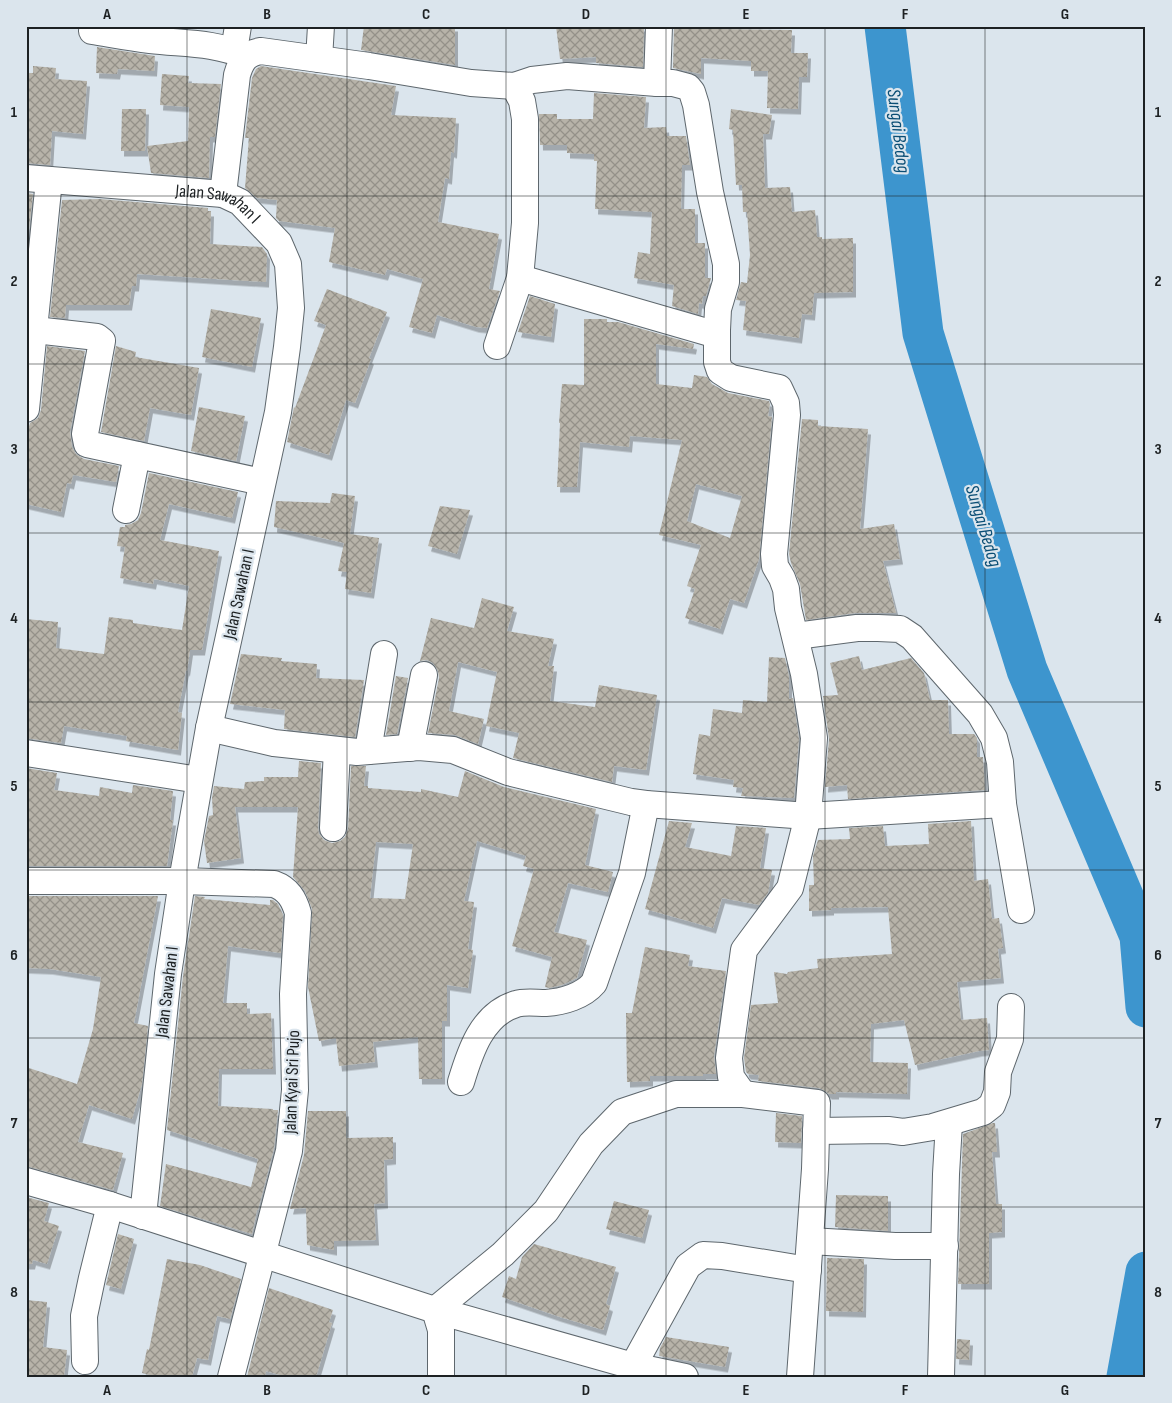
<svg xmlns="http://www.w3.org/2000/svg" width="1172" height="1403" font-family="'Sofia Sans Condensed',sans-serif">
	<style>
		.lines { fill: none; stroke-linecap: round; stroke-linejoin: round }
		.river { stroke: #3d95ce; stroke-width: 41 }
		.building { fill: url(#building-cross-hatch); fill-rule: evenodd; filter: url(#shadow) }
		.street-casing { stroke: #5e676d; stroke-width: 28 }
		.street { stroke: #fff; stroke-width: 26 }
		.grid { fill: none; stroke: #1d2123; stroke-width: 1; stroke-opacity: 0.55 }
		.labels { text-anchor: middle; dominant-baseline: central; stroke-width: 4.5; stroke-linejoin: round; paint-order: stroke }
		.street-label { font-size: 18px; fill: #1d2123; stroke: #dbe5ed }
		.water-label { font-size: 19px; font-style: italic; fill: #0a4e75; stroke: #dbe5ed }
		.neatline { fill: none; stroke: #1d2123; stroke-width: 2 }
		.grid-label { font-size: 16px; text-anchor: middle; font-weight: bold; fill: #1d2123 }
	</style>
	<defs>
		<pattern id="building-cross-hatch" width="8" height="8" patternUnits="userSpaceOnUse" patternTransform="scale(1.25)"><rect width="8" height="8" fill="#b7b3a9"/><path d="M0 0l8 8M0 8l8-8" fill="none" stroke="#949189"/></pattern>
		<filter id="shadow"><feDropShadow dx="3" dy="5.5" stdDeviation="0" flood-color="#0004"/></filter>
	</defs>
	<rect width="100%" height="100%" fill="#dbe5ed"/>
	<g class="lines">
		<!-- river -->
		<g class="river">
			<path d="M 885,26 L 923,333 L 1027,670 L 1140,936 L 1146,1007"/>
			<path d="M 1127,1377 L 1146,1272"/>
		</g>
	</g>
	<!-- building -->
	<g class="building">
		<path d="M 364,26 L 455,26 L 455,65 L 361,50 Z"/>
		<path d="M 556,26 L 644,26 L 643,67 L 596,63 L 596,57 L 560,59 Z"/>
		<path d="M 674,26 L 720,26 L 720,29 L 792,30 L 791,53 L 808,53 L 807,77 L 799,77 L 798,109 L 767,108 L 768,71 L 751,71 L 751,61 L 701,58 L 701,74 L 673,68 Z"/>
		<path d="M 97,47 L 155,56 L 154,71 L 118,69 L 117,74 L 96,73 Z"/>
		<path d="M 33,66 L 56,68 L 55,79 L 87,81 L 83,134 L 52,131 L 50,165 L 26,163 L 26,73 L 33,73 Z"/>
		<path d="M 261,66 L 396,86 L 391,115 L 456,118 L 454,153 L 451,152 L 449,179 L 445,178 L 438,222 L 499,234 L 489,289 L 500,291 L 487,328 L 476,327 L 437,315 L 432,333 L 409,327 L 423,279 L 387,269 L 385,275 L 329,262 L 335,228 L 279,221 L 276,218 L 277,200 L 257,198 L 245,188 L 249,138 L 245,138 L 252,78 L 256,69 Z"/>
		<path d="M 162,74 L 189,76 L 188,83 L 221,84 L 215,137 L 210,137 L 209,178 L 151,173 L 147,146 L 188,141 L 189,107 L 160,105 Z"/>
		<path d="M 594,93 L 646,97 L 644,128 L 666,127 L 667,136 L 686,136 L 690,165 L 682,165 L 681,209 L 695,209 L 695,243 L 705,243 L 705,278 L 711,278 L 706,296 L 703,296 L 702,304 L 699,303 L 698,314 L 672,306 L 674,285 L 634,278 L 638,252 L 650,254 L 652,212 L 595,209 L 597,161 L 594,161 L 594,154 L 567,153 L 567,145 L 540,145 L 539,114 L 557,114 L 557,119 L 593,119 Z"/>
		<path d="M 122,109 L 146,109 L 145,151 L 121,151 Z"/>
		<path d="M 731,109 L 772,115 L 769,134 L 763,134 L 765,188 L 790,187 L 792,212 L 815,210 L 817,237 L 822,237 L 822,239 L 853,238 L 853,292 L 814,293 L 812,315 L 802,314 L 799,338 L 743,330 L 746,301 L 736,300 L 741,282 L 747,283 L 750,255 L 747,212 L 743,212 L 742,185 L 736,185 L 733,130 L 729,129 Z"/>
		<path d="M 26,193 L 33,194 L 26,256 Z"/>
		<path d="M 100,199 L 208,208 L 208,211 L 211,211 L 210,244 L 262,247 L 267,254 L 266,282 L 137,274 L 136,286 L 132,286 L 129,305 L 66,305 L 65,318 L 50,317 L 62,200 Z"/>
		<path d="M 327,289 L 387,312 L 369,358 L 371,359 L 355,403 L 346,400 L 329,455 L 287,442 L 294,407 L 295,408 L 326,325 L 314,321 Z"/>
		<path d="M 530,296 L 555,304 L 551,337 L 518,332 Z"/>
		<path d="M 211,309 L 261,318 L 252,367 L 202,357 Z"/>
		<path d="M 584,319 L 607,319 L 607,322 L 618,322 L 694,344 L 693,349 L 656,344 L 656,384 L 692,388 L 694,375 L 707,377 L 712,384 L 728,393 L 769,401 L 770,404 L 768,416 L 772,417 L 759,559 L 744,603 L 730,599 L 720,629 L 685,618 L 695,589 L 687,586 L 701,545 L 659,535 L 682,440 L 630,436 L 629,447 L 580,442 L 577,487 L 557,487 L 560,423 L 559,423 L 562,384 L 584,385 ZM 696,484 L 742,496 L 730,538 L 687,521 Z"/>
		<path d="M 47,346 L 85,351 L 70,432 L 72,447 L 76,454 L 84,459 L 119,466 L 116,482 L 73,475 L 71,484 L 67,483 L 61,512 L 26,504 L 26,436 L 30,423 L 38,418 L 41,410 Z"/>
		<path d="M 116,346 L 136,352 L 135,357 L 199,368 L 191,415 L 150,408 L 144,441 L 101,432 Z"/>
		<path d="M 199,407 L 245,416 L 236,461 L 191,451 Z"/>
		<path d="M 802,419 L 818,420 L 818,426 L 868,429 L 860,529 L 894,524 L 900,559 L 883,561 L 896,613 L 855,613 L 806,620 L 800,584 L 791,563 L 789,554 Z"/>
		<path d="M 149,473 L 238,492 L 232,518 L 169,504 L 160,540 L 219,551 L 202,650 L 190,650 L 187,671 L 186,670 L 178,712 L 182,713 L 178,750 L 126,741 L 127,736 L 64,726 L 61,743 L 26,738 L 26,619 L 58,622 L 56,648 L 104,654 L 109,617 L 133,620 L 133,623 L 182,630 L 189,586 L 154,579 L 153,584 L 120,578 L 125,547 L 117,546 L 120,527 L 125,527 L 125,525 L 131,524 L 138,520 L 141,513 Z"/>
		<path d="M 332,493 L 355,496 L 350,534 L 379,538 L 371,593 L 345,589 L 347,572 L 338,571 L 344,543 L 274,527 L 276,501 L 330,503 Z"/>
		<path d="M 440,506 L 470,510 L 457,554 L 428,546 Z"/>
		<path d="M 482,598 L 514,607 L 507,631 L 554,639 L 548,666 L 554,666 L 550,701 L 595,707 L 599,685 L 657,695 L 646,770 L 614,766 L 612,782 L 513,758 L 519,733 L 486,726 L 497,672 L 458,662 L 449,711 L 484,719 L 478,744 L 455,735 L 428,733 L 439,678 L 438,671 L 433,663 L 427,660 L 420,661 L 431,618 L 474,628 Z"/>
		<path d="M 241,654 L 282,658 L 281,661 L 317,664 L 316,678 L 364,680 L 355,737 L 284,729 L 285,710 L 230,704 Z"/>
		<path d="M 859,656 L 862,670 L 911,658 L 924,673 L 930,700 L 948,700 L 949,734 L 974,734 L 977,738 L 977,757 L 983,757 L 985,790 L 848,799 L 847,785 L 825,787 L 829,739 L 823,696 L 838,695 L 830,663 Z"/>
		<path d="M 769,657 L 785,658 L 789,677 L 789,699 L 793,698 L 799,739 L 794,798 L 741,796 L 743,788 L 733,787 L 734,780 L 693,774 L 699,734 L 710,736 L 713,709 L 742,713 L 743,700 L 767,702 Z"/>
		<path d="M 396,676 L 408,678 L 397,734 L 386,735 Z"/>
		<path d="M 299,761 L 321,763 L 318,828 L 319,834 L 324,840 L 332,843 L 340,841 L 345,837 L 348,829 L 351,766 L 366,766 L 364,786 L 368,786 L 368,788 L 421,792 L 421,789 L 458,797 L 465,771 L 504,787 L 596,809 L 585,865 L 613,872 L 608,892 L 568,883 L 554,932 L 587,940 L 577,978 L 562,985 L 549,988 L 545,987 L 552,957 L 512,946 L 534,869 L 523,866 L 526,856 L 477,841 L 464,901 L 474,902 L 468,949 L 473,950 L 468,988 L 447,985 L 447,1021 L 442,1021 L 442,1079 L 419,1079 L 418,1037 L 373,1042 L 375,1062 L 339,1066 L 336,1038 L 319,1041 L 308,987 L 312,909 L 305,891 L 293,877 L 298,807 L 235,807 L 241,858 L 207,863 L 204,841 L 209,816 L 213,815 L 212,798 L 214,786 L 244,789 L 245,782 L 264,781 L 264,777 L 298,777 ZM 376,842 L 413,844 L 405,899 L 370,898 Z"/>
		<path d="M 26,768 L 57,773 L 54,790 L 99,796 L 100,787 L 132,793 L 133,785 L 173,791 L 170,820 L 173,820 L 167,866 L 26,866 Z"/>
		<path d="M 669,821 L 692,823 L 685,847 L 731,856 L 736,826 L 766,828 L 760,868 L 772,870 L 768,893 L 759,905 L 722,898 L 713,928 L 645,909 Z"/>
		<path d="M 971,821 L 974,881 L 988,879 L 992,919 L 999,918 L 1003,948 L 998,949 L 1001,978 L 957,982 L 961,1020 L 987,1018 L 989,1050 L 979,1051 L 915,1065 L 904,1020 L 871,1024 L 870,1062 L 908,1063 L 907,1094 L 836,1092 L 836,1094 L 829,1094 L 825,1091 L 819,1088 L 758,1081 L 759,1075 L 748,1074 L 746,1072 L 744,1058 L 751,1005 L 778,1003 L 774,972 L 787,974 L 788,972 L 818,968 L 817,959 L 892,954 L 888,907 L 831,908 L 831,910 L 809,911 L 809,885 L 814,885 L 813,856 L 818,840 L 850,839 L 849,828 L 883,826 L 885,846 L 929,844 L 928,824 Z"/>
		<path d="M 26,896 L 158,896 L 134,1023 L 148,1026 L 142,1084 L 132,1119 L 89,1105 L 78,1142 L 123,1153 L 113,1190 L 26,1166 L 26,1067 L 77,1084 L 93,1029 L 101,977 L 50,969 L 26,968 Z"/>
		<path d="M 195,896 L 205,897 L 204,899 L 270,905 L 270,900 L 273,900 L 278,904 L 283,915 L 281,953 L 228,946 L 223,1003 L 247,1003 L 247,1014 L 271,1013 L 273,1069 L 219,1069 L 218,1106 L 273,1109 L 273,1110 L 278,1110 L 274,1148 L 258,1210 L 257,1210 L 252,1234 L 160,1206 L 166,1164 L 251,1187 L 258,1159 L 167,1130 L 183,976 Z"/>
		<path d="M 645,947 L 690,955 L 688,966 L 726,971 L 714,1056 L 716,1074 L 703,1074 L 703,1076 L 650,1076 L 650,1081 L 627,1082 L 626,1013 L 632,1013 Z"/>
		<path d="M 308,1111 L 346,1111 L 346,1138 L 393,1137 L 393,1159 L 384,1160 L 385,1203 L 374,1204 L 376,1240 L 334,1241 L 334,1250 L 307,1245 L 306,1208 L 290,1209 L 304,1155 Z"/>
		<path d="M 776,1113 L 802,1116 L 801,1143 L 775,1142 Z"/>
		<path d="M 993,1123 L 995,1123 L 997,1152 L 992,1152 L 996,1204 L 1002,1204 L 1002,1232 L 989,1233 L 989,1284 L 958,1284 L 963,1134 Z"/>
		<path d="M 836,1195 L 888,1196 L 888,1231 L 835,1227 Z"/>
		<path d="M 26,1197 L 49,1203 L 44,1221 L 59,1226 L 47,1264 L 33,1260 L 32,1264 L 26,1264 Z"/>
		<path d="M 614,1201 L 649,1210 L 642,1238 L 606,1229 Z"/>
		<path d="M 118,1234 L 134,1239 L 121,1289 L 106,1285 Z"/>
		<path d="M 534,1244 L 616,1267 L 606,1304 L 610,1306 L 603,1330 L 557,1316 L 502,1297 L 509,1276 L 516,1279 L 522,1257 Z"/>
		<path d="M 827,1258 L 864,1259 L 863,1312 L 826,1311 Z"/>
		<path d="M 167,1259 L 200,1265 L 241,1279 L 230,1319 L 217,1316 L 208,1360 L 197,1358 L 192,1377 L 158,1377 L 142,1373 L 147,1349 L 149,1350 Z"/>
		<path d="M 269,1288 L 333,1310 L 329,1322 L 332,1323 L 316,1377 L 287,1377 L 266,1371 L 265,1377 L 247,1377 Z"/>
		<path d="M 26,1300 L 47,1302 L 43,1347 L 67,1350 L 64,1377 L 26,1377 Z"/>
		<path d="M 666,1337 L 729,1347 L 725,1367 L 659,1356 L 660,1348 Z"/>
		<path d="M 957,1339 L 970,1340 L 969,1360 L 956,1359 Z"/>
	</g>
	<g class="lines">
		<!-- street casing -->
		<g class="street-casing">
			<g id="street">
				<path d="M 92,31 C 111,34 130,38 150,40 C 184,44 213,42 246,56"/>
				<path d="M 234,51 L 238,26"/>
				<path d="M 319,59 L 321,26"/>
				<path d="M 657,83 L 659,26"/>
				<path d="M 514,86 L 532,80 L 567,76 L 657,83 L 673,83 L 688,87 L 692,92 L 696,105 L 710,192 L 726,264 L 726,282 L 718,309 L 717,330 L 717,362 L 720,371 L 731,378 L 779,388 L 786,403 L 787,415 L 774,554 L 775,566 L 782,578 L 786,589 L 788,608 L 804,674 L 814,738 L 808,816 L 790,888 L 744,950 L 729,1058 L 731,1077 L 743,1094"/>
				<path id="s1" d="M 26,178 L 223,194 L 240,202 L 279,243 L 288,264 L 291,308 L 287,347 L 278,412 L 209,728 L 182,881 L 168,974 L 143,1216"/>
				<path d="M 223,194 L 237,75 C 241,61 246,53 261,51 L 369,66 L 471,83 L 514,86 L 522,101 L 525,119 L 525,223 L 520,278 L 497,346"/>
				<path d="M 520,278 L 717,335"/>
				<path d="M 35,330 L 97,337 L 102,341 L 85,434 L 87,444 L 262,482"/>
				<path d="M 26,409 L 49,180"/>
				<path d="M 126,510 L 137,455"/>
				<path d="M 796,636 L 857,628 L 878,628 L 900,629 L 912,637 L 980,714 L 994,738 L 1000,762 L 1003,804 L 1021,910"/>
				<path d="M 209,728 L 274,743 L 357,752 L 419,747 L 453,750 L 508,772 L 631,802 L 646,804 L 808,816 L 1003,804"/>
				<path d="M 410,748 L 424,675"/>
				<path d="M 368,751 L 384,654"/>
				<path d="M 26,753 L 199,780"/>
				<path d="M 333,828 L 337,750"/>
				<path d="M 26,881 L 182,881 L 274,884 C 288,889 294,899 298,913 L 293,994 L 295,1090 L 289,1151 L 231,1377"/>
				<path d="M 461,1082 C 470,1052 482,1014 516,1004 C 525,1001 536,1003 546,1003 C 563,1002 583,996 594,983 L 632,873 L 646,804"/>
				<path d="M 816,1131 L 888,1130 L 903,1132 L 933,1127 L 983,1112 L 992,1105 L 997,1092 L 998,1072 L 1010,1039 L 1011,1007"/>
				<path d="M 26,1181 L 110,1205 L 435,1310 L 441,1330 L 441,1377"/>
				<path d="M 810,1241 L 895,1246 L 945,1246"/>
				<path d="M 435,1310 L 503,1254 L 546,1211 L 591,1144 L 622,1112 L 676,1094 L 743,1094 L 817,1103 L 815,1169 L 800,1377"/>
				<path d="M 435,1310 L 633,1366 L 685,1377"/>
				<path d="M 85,1361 L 84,1316 L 92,1278 L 110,1205"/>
				<path d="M 633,1366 L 688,1266 L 703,1255 L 722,1256 L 808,1270"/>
				<path d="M 941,1377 L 946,1174 L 949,1123"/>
			</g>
		</g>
		<!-- street -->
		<use href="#street" class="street"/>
	</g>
	<!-- grid -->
	<path class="grid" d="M 187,26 L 187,1377M 347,26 L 347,1377M 506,26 L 506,1377M 666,26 L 666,1377M 825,26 L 825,1377M 985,26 L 985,1377M 26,196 L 1146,196M 26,364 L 1146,364M 26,533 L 1146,533M 26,702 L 1146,702M 26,870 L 1146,870M 26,1038 L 1146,1038M 26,1207 L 1146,1207"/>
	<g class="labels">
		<!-- street labels -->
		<g class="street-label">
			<text stroke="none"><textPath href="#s1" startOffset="196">Jalan Sawahan I</textPath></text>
			<text transform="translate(239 594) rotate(-78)">Jalan Sawahan I</text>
			<text transform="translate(167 992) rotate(-83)">Jalan Sawahan I</text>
			<text transform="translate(292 1082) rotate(-88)">Jalan Kyai Sri Pujo</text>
		</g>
		<!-- water labels -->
		<g class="water-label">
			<text transform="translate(898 131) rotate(83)">Sungai Bedog</text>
			<text transform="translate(983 526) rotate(73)">Sungai Bedog</text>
		</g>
	</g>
	<!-- border -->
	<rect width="1172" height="1403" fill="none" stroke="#dbe5ed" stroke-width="55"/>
	<rect x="28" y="28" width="1116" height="1348" class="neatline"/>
	<g class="grid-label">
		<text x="107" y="19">A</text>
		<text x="267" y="19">B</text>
		<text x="426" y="19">C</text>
		<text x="586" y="19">D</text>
		<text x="746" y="19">E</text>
		<text x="905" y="19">F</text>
		<text x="1065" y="19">G</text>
		<text x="14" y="117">1</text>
		<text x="1158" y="117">1</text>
		<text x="14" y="286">2</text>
		<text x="1158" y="286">2</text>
		<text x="14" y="454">3</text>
		<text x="1158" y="454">3</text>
		<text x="14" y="623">4</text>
		<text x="1158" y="623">4</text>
		<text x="14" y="791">5</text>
		<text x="1158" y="791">5</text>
		<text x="14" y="960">6</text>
		<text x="1158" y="960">6</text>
		<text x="14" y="1128">7</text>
		<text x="1158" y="1128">7</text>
		<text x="14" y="1297">8</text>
		<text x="1158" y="1297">8</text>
		<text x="107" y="1395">A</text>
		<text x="267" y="1395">B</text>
		<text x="426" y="1395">C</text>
		<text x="586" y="1395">D</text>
		<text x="746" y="1395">E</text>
		<text x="905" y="1395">F</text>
		<text x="1065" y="1395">G</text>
	</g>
</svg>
